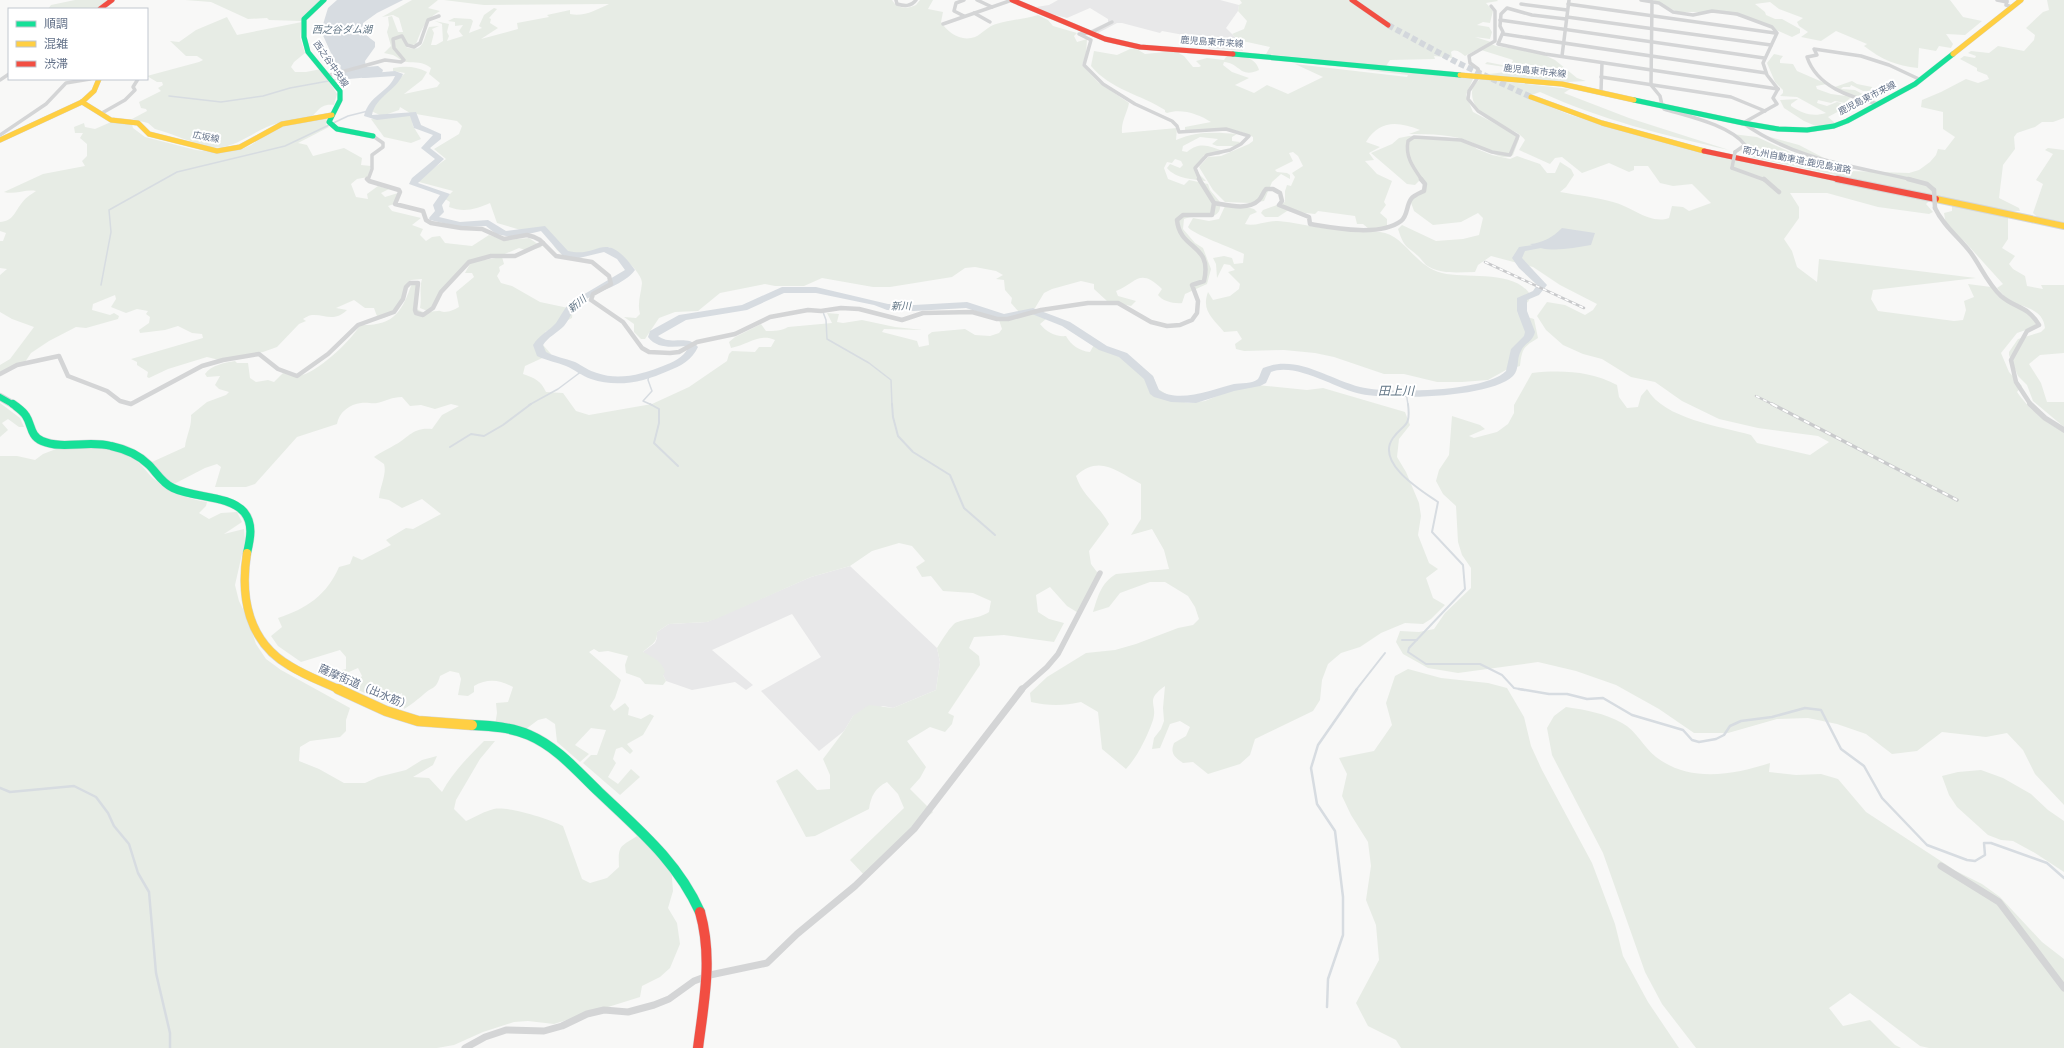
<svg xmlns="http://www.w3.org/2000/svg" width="2064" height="1048" font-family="Helvetica,'Noto Sans JP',sans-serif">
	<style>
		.built { fill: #e8e8e9 }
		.green { fill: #e7ece5 }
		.water { fill: #d7dce1 }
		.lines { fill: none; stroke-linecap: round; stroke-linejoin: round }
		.stream-far2 { stroke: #d7dce1; stroke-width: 1.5 }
		.stream-far1 { stroke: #d7dce1; stroke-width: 2 }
		.stream { stroke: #d7dce1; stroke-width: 2.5 }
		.river { fill: #d7dce1; fill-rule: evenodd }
		.highway-tunnel { stroke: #d3d7dc; stroke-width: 6; stroke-dasharray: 6 3; stroke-linecap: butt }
		.fast-far3-casing { stroke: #d4d6d8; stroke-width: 5.5 }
		.fast-far2-casing { stroke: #d4d6d8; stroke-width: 8 }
		.fast-far1-casing { stroke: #d4d6d8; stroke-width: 9 }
		.fast-casing { stroke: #d4d6d8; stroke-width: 11 }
		.slow-far3-casing { stroke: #d4d6d8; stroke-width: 5.5 }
		.slow-far2-casing { stroke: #d4d6d8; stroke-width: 8 }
		.slow-far1-casing { stroke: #d4d6d8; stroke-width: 9 }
		.slow-casing { stroke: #d4d6d8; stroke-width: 11 }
		.jam-far2-casing { stroke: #d4d6d8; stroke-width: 5.5 }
		.jam-far1-casing { stroke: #d4d6d8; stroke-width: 8 }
		.jam-casing { stroke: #d4d6d8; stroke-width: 11 }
		.street-far3 { stroke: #d4d5d6; stroke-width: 3.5 }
		.street-far2 { stroke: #d4d5d6; stroke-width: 4.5 }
		.street-far1 { stroke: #d4d5d6; stroke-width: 5.5 }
		.street { stroke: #d4d5d6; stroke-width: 7 }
		.fast-far3 { stroke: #16e098; stroke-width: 5 }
		.fast-far2 { stroke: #16e098; stroke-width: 6 }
		.fast-far1 { stroke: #16e098; stroke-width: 8 }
		.fast { stroke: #16e098; stroke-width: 10 }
		.slow-far3 { stroke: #ffcf43; stroke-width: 5 }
		.slow-far2 { stroke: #ffcf43; stroke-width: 6 }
		.slow-far1 { stroke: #ffcf43; stroke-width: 8 }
		.slow { stroke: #ffcf43; stroke-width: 10 }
		.jam-far2 { stroke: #f24e42; stroke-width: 5 }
		.jam-far1 { stroke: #f24e42; stroke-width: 6 }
		.jam { stroke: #f24e42; stroke-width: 10 }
		.rail-far1-casing { stroke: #c9cacc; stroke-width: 2.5 }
		.rail-casing { stroke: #c9cacc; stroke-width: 3.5 }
		.rail-far1 { stroke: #fff; stroke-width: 1.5; stroke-dasharray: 4; stroke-linecap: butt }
		.rail { stroke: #fff; stroke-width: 2; stroke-dasharray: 6; stroke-linecap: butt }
		.street-bridge-far1 { stroke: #d4d5d6; stroke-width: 3.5 }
		.street-bridge { stroke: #d4d5d6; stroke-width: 4.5 }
		.labels { text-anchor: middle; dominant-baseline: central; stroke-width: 4; stroke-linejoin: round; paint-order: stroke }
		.far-street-label { font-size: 9px; fill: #65738a; stroke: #fff }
		.far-water-label { font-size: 10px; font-style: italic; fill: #617585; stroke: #fff }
		.street-label { font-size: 11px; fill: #65738a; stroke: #fff }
		.water-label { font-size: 12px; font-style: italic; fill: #617585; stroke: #fff }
	</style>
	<rect width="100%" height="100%" fill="#f8f8f7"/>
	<!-- built -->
	<g class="built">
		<path d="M 1058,0 L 1220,0 L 1239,5 L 1238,11 L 1226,28 L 1238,40 L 1237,43 L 1241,46 L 1243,51 L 1208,48 L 1211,40 L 1162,31 L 1160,33 L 1122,23 L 1117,23 L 1098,33 L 1091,30 L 1108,22 L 1108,19 L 1090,8 L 1067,18 L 1051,14 L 1036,7 L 1049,5 Z"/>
		<path d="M 850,566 L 937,648 L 940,662 L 936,690 L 893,708 L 883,706 L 853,716 L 844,731 L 819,751 L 761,691 L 821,657 L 792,614 L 712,650 L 753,685 L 746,690 L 735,682 L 692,690 L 666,681 L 663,675 L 643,652 L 655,643 L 657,638 L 657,632 L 669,624 L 707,622 L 811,577 Z"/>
	</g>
	<!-- green -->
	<g class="green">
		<path d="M 75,0 L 110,0 L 99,9 L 48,9 L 51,5 Z"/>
		<path d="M 185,0 L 324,0 L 301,21 L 269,20 L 267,18 L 248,19 L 211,2 Z"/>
		<path d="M 412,0 L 438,0 L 428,8 L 440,11 C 424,21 423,27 416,44 L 406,47 C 425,54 423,38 429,27 L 439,26 L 432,29 L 434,33 L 431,45 L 436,45 L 443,41 L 442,24 L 435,21 L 449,24 L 447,32 L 449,36 L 447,41 L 463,36 L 459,31 L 463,25 L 455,26 L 455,22 L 448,21 L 454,18 L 471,19 L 473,21 L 469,33 L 482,28 L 479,26 L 484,15 L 494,8 L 497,9 L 489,18 L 491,19 L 490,23 L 498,28 L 481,39 L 518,29 L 517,23 L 549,17 L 547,15 L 570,10 L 570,14 C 584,17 596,10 609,4 L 484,5 L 444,0 L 892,0 C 897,9 908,9 916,5 L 920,0 L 933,0 L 928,9 L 943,12 L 941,22 C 948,33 961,42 975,37 C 982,34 988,26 996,24 C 1010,20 1024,19 1038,15 L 1048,20 L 1053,26 L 1077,33 L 1074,36 L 1077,42 L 1087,39 L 1086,55 L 1082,65 L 1098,82 L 1129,103 C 1127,114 1121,121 1122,133 L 1177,128 L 1176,140 C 1196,131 1216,132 1237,134 L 1232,137 L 1232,141 L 1240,142 L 1237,146 L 1217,146 L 1212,144 L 1218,139 L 1200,137 L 1183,146 L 1182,151 L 1187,152 C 1200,141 1210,146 1225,152 L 1219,155 L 1204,155 L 1201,161 L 1195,166 L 1199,174 L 1206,181 C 1193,179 1176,179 1167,168 L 1170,164 L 1180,168 L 1183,165 L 1181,161 L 1175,159 L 1172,163 L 1167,162 L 1164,168 L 1168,179 L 1184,185 L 1189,180 L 1208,184 L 1210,190 L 1220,202 C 1223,225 1196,213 1184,219 L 1183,229 L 1195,243 L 1203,248 L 1211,269 L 1207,284 L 1185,294 L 1182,303 C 1174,304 1162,301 1158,295 L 1162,289 C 1139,267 1137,283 1116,291 L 1118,296 L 1136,301 L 1131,306 L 1107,301 L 1094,289 L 1094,284 L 1081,281 L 1052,289 L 1044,293 L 1035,308 L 1019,312 L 1011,303 L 1012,298 L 1005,290 L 1004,280 L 996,279 L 1003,275 L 996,271 L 975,267 L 965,268 L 952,277 L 890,287 L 873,287 L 822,278 L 804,286 L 775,286 L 765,284 L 720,293 L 698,311 L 675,312 L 659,318 L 645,339 L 641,339 L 634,332 L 634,324 L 624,317 L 636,318 L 640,314 C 637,303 641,294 642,283 C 642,272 618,252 609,247 C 594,250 572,264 558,251 C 554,247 548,236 544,230 L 537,229 L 524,231 L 497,223 L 490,203 C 476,209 464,213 449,207 L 450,202 L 445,199 L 453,191 L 419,182 L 419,179 L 446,159 L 434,149 L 459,134 L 462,126 L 457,121 L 410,113 L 400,107 L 399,110 L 382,116 L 371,111 L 377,101 L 405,73 L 393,71 L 393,68 C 406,66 415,66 427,72 L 422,80 L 404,94 L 437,87 L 440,83 L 429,74 L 431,68 C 422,61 416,63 407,62 C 401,62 398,57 393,55 C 390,54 387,54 384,53 L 391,46 L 387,32 L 389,25 L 388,17 L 392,16 L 398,32 L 403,32 L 399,18 L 393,15 L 382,17 Z"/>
		<path d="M 1240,0 L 1497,0 L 1498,1 L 1486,3 L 1493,11 L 1490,23 L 1483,22 L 1477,25 L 1489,27 L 1492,32 L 1490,39 L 1475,37 L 1491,42 L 1489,43 L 1496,46 L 1540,53 L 1555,60 L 1577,78 L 1586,81 L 1568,82 L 1492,76 L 1489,74 L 1506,72 L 1519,74 L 1521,70 L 1528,69 L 1519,65 L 1518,69 L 1485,64 L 1487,62 L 1507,66 L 1512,63 L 1513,60 L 1478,49 L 1465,56 C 1461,53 1456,48 1451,52 L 1452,58 L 1434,56 L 1435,59 L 1390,60 L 1386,66 L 1266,54 L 1270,47 L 1238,40 L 1232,34 L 1244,29 L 1247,21 L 1238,11 L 1239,5 L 1242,3 Z"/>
		<path d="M 1653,0 L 1950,0 L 1963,17 L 1982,21 L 1965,35 L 1946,34 L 1953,44 L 1951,48 L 1939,46 L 1936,51 L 1919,48 L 1918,68 C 1896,66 1881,59 1864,46 L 1867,44 L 1836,31 L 1821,41 L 1801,37 L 1808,32 L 1799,26 L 1797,22 L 1803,18 L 1779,9 L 1770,2 L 1755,4 L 1765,12 L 1766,15 L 1775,19 L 1782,19 L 1800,29 L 1800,33 L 1792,37 L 1754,20 L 1721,12 L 1678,12 Z"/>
		<path d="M 2047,0 L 2064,0 L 2064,118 L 2053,122 L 2042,122 L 2035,127 L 2017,133 L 2014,137 L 2015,149 L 2003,165 L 1999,198 L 2019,208 L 2020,211 L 2008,211 L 1746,156 L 1741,153 L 1741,150 L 1747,149 L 1748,147 L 1732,134 L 1757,137 L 1790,152 L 1851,171 L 1909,173 L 1919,170 L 1930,162 L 1936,155 L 1938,149 L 1945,150 L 1955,137 L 1943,129 L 1943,112 L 1921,107 L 1922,100 L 1941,92 L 1966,79 L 1978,83 L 1989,79 L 1987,75 L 1977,71 L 1977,68 L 1960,59 L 1964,56 L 1975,58 L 1976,56 L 1968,53 L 1971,51 L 1989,53 L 1998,46 L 2024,51 L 2034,40 L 2035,35 L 2026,28 L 2043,12 L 2049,10 Z"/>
		<path d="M 227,17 L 237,35 L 302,22 L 300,37 L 305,53 L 294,62 L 291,67 L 295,72 L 306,72 L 321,69 L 337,94 L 334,105 C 317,103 319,115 306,119 C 297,121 287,121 279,123 C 255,128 236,151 210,147 C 192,143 173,134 155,129 L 148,123 L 132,119 L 147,111 L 146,109 L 141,108 L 139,102 L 161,91 L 158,88 L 163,85 L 162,82 L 157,82 L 147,76 L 199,62 L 203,60 L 197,56 L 186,56 L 170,41 L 179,42 L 196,30 Z"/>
		<path d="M 1135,48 L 1145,54 L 1175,51 L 1184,56 L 1193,67 L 1199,67 L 1201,66 L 1196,61 L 1207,58 L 1224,60 L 1228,54 C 1239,56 1256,56 1259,70 C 1240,79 1240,63 1224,62 L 1223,65 L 1232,72 L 1249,78 L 1235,85 L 1254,93 L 1267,85 L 1288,94 L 1323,77 L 1295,64 L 1407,77 L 1408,75 L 1357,69 L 1441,75 L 1473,79 L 1466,95 L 1473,112 L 1515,134 L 1519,139 L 1513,155 C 1502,163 1483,147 1473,143 C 1454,134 1430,134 1409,134 L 1420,130 C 1399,122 1380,119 1366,142 L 1380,147 L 1369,153 L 1374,160 L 1365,161 L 1377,174 L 1392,181 L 1384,202 L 1386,205 L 1380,213 L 1387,219 L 1387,226 L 1369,229 L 1363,224 L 1357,224 L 1355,216 L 1318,211 L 1315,214 L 1287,211 L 1278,217 L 1265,217 L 1261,213 L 1263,210 L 1285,202 L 1285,191 L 1287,185 L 1291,186 L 1295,177 L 1292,173 L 1303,166 L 1298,156 L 1293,152 L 1289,153 L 1293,161 L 1275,170 L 1277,172 L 1287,173 L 1290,175 L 1290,179 L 1281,174 L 1272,182 L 1264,201 L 1250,203 L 1225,202 L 1213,190 L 1199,167 L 1208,157 L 1221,156 L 1249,144 L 1253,141 L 1253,137 C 1231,125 1209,129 1185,131 L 1185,127 L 1211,122 C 1199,114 1181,108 1167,113 L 1165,112 L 1165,110 C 1140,94 1111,90 1091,66 L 1094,51 L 1117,55 L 1130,49 Z"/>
		<path d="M 1774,54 L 1783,56 L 1780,60 L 1780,63 L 1793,64 L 1797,71 L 1827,84 L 1816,86 L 1817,89 L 1831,94 L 1846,96 L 1832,88 L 1852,81 L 1857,84 L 1872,87 L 1871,91 L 1863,91 L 1851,85 L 1850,87 L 1843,87 L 1841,89 L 1855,90 L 1877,102 L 1851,97 L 1845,103 L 1835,101 L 1831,103 L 1818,100 L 1817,103 L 1827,106 L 1837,102 L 1841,103 L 1841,110 L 1828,117 L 1835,123 L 1818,127 L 1804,121 L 1784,108 L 1780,100 L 1798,99 L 1791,104 L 1791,106 C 1803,114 1813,117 1826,113 L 1797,97 L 1780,96 L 1783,93 L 1783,90 L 1775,82 L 1767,63 Z"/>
		<path d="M 1481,79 L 1570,89 L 1564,93 L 1629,118 L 1729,150 C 1663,135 1602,120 1540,92 L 1526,97 L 1568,114 L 1621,131 L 1929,201 L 1926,204 L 1933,212 L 1929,214 L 1878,207 L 1827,193 L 1790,193 L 1799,207 L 1799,218 L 1784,239 L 1792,251 L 1797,267 L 1817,282 L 1819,259 L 1976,278 L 1873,290 L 1871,299 L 1878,311 L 1954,321 L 1963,320 L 1966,310 L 1964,301 L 1974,297 L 1968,284 L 1991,287 L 1998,296 L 2036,319 L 2035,327 L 2017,333 L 2001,353 L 2009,372 L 2022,386 L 2017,392 C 2029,409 2045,423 2064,432 L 2064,805 L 2035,774 L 2023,750 L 2007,733 L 1986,737 L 1942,732 L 1917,751 L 1892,754 L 1866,734 L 1837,724 L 1808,718 L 1777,719 L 1728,733 L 1694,733 L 1659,709 L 1616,685 L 1576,671 L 1538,662 L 1458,673 L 1428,668 L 1403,654 L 1396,642 L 1400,631 L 1419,632 L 1434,629 L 1445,613 L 1471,588 L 1471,568 L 1462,555 L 1458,542 L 1456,506 L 1443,494 L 1436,481 L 1439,470 L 1449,455 L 1452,416 L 1480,425 L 1485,429 L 1469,436 L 1474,438 L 1497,432 L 1508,424 L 1514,413 L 1514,405 L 1532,373 C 1562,370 1590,371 1617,385 L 1619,397 L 1627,408 L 1638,407 L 1641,396 L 1647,389 C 1664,419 1720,426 1751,435 L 1757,443 L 1810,455 L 1829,442 L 1818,436 L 1758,428 L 1719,419 L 1682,401 L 1655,382 L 1631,377 L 1602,359 L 1583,354 L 1563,345 L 1546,330 L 1537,316 L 1547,302 L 1565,305 L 1585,315 L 1593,310 L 1597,304 L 1560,285 L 1533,267 L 1491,256 L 1478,265 L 1475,272 C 1459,272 1440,275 1426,265 C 1424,263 1422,260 1420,258 C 1406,244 1405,250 1398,229 L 1402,225 L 1436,241 L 1463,239 L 1479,235 L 1483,218 L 1478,213 L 1461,222 L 1433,225 L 1414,211 L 1410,200 L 1422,193 L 1426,185 L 1419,181 L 1415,185 L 1407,184 L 1371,153 L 1392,144 L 1399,138 L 1409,136 L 1446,137 L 1468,142 L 1477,149 L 1492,155 L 1510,159 L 1517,156 L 1540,164 L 1547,173 L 1555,173 L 1560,162 L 1571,169 L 1574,175 L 1566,187 L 1560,192 C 1577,195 1595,197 1613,202 C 1631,206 1650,225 1669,218 L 1672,206 L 1683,207 L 1689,211 L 1711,203 L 1692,184 L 1673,186 L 1660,183 L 1648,166 L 1634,166 L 1634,170 L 1629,172 L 1609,163 L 1582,173 L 1562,157 L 1555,158 L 1550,164 L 1519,150 L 1525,140 C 1516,128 1499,127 1487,119 C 1474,110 1464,88 1481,79 Z"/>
		<path d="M 402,115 L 411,115 L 413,126 L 421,139 L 411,143 L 384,137 L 371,119 Z"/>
		<path d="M 325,118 L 328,121 L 326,125 L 329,127 L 298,143 L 307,145 L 313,156 L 344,148 L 362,158 L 361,165 L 371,166 L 368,177 L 357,179 L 351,184 L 356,197 L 368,199 L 367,194 L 378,186 L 389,189 L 381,193 L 385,197 L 398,193 L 397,203 L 388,206 L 392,211 L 421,218 L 412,225 L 423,229 L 420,235 L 426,241 L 432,237 L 440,236 L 445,243 L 472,246 L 489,235 L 504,240 L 529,238 L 542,247 L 528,251 L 519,248 L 500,256 L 472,259 L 446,287 L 430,312 L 420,308 C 422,298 419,289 422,279 L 411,280 L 408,282 C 404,297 396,318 378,319 L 374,308 L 365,308 L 354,300 L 336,308 L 347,310 C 333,323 325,314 312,315 C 309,315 305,318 303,319 L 306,321 L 299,324 L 277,347 L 263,352 L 219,360 L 207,357 L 168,369 L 149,378 L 147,377 L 148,372 L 137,365 L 137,362 L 131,359 L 203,338 L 202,334 L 192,333 L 178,326 L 165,330 L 140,333 L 139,330 L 149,323 L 150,317 L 146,314 L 148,311 L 137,309 L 126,313 L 111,307 L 116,299 L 115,295 L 93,304 L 92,310 L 110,315 L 114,313 L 119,316 L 118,319 L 86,328 L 76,327 L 49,341 L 31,353 L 25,362 L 0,372 L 0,365 L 10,359 L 34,327 L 12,319 L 0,312 L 0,275 L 7,269 L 0,268 L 0,241 L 3,241 L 6,233 L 0,231 L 0,222 C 13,221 14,213 21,204 C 25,198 30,195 36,191 C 25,189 15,195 4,192 L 43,174 L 85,166 L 82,161 L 87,156 L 87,144 L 80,138 L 83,133 L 75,133 L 74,127 L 84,123 L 85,127 L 95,129 L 111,122 L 132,124 L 133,128 L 145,137 L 196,150 L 221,153 L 242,149 L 251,145 L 276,128 Z"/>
		<path d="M 1759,134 L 1799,145 L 1824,158 L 1792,149 Z"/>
		<path d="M 2048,148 L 2064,150 L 2064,222 L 2037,217 L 2033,213 L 2043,184 L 2036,180 L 2053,154 L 2045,150 Z"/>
		<path d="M 1238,205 L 1254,209 L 1257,212 L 1250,215 L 1245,224 C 1255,227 1267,220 1278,221 C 1293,222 1308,226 1323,228 C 1342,230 1361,230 1380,232 C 1404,234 1415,267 1442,273 C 1467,279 1516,269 1531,296 L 1528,302 L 1517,308 L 1518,314 L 1534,319 L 1538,338 C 1523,347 1522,349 1520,366 L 1506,370 L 1488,380 L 1462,382 L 1437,382 L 1404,374 L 1384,374 L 1334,357 L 1315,353 L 1284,350 L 1244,351 L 1236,349 L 1235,344 L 1242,339 L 1237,331 L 1224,332 C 1213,318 1201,311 1208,292 L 1213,300 L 1230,296 L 1239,289 L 1240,284 L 1228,272 L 1235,270 L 1230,265 L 1224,264 L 1217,278 L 1216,264 L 1213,258 L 1224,256 L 1232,258 L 1234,264 L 1243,263 L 1244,254 C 1233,248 1192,234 1188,227 L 1193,218 L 1209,221 L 1219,219 L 1225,206 Z"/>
		<path d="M 1952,205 L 2008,217 L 2008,239 L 2002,248 L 2015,256 L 2009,264 L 2013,269 L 2025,276 L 2027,286 L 2043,289 L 2041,285 L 2064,285 L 2064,353 L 2040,355 L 2029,364 L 2041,383 L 2047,402 L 2064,402 L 2064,427 L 2033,401 L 2027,385 L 2018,376 L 2009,355 L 2009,352 L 2018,339 L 2041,332 L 2045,328 C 2043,306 2019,308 2006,298 C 2003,295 2000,291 1997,288 L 2003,284 L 1965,242 L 1946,225 L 1944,213 L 1952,211 Z"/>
		<path d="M 502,257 L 504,264 L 499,267 L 500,271 L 497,276 L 501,283 L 512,286 L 540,302 L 573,309 L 572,318 L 545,332 L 546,338 L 543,345 L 551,354 L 525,366 L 523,374 C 535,378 541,381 546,392 L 563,393 L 576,411 L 589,415 L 652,404 L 689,387 L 727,361 L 729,354 L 732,351 L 755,352 L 759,347 L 771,347 L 775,340 C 759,333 748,345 731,348 L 729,342 L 735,337 L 761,324 L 766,331 C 774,331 782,331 788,327 L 832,323 L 827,313 L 839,314 L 837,322 L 843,323 L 862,320 L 895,327 L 923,330 L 884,329 L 882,332 L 917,341 L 919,347 L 929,345 L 928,335 L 932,332 L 965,329 L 975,335 L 990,336 L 999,333 L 1002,329 L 999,320 L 1033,312 L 1042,313 L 1046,319 L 1040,324 C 1046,332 1056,337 1066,336 C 1071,345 1079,351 1090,352 L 1095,343 L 1125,354 L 1153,376 L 1158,389 L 1178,401 L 1189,403 L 1205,401 L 1246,384 L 1307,390 L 1323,388 L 1405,412 L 1410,425 L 1399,439 L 1397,457 L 1406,472 L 1419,503 L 1421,516 L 1418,535 L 1429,563 L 1438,569 L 1426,578 L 1433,598 L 1445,605 L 1431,619 L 1423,624 L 1405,623 L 1381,633 L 1360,647 L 1341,653 L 1328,664 L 1322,680 L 1320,700 L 1313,711 L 1255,739 L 1250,755 L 1240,764 L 1208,774 L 1193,762 L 1183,763 C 1174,757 1170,753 1174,743 L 1186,736 L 1190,727 L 1180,721 L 1170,724 L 1160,748 L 1152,749 L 1154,738 L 1161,729 L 1164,721 L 1163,708 L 1165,686 C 1144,701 1158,703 1153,720 C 1147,737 1138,756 1126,769 L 1102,749 L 1098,712 L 1081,702 C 1064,706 1048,706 1031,702 L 1030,693 L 1047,677 L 1086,653 L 1115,650 L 1136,644 L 1178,628 L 1193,625 L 1199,619 L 1195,607 L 1188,596 L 1165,582 L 1150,582 L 1120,593 L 1109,607 L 1093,612 C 1098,596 1101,583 1116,574 L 1169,569 L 1164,550 L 1152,529 L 1131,535 L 1141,519 L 1141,484 C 1117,472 1100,454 1076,476 C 1083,497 1099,505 1109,524 L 1089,551 L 1091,564 L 1100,576 L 1080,614 L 1067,606 L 1050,587 L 1036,595 L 1038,612 L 1049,619 L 1064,623 L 1054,642 L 1004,635 L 974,637 L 969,648 L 979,656 L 980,665 L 948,713 L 954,716 L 952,724 L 945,732 L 930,727 L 907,741 L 926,767 L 920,778 L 910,789 L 933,812 L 895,847 L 867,878 L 850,860 L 904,808 L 898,794 L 887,782 C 875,788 871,796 869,809 L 815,836 L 806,837 L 776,781 L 797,769 L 817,790 L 830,789 L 830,775 L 823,759 L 844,731 L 853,716 L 869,705 L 893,708 L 936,690 L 940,662 L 937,648 C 942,640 947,631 954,624 C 960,619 979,619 989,612 L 991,601 L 973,593 L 943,591 L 931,576 L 922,577 L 916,567 L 925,561 L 912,546 L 899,543 L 872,551 L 850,566 L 811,577 L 716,619 L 707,622 L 669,624 L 657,632 C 658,643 650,645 643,652 C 653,657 662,661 665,672 L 663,675 L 666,681 L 663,685 L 645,684 L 640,678 L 626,673 L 625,665 L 628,656 L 608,651 L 599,652 L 594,649 L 589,652 L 621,680 L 615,698 L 610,706 L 614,711 L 625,703 L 629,708 L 628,715 L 641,719 L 650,714 L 654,716 L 643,735 L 627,744 L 633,751 L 630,754 L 622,747 L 616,749 L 613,759 L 616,763 L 608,777 L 618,784 L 631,769 L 640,777 L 620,795 L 583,763 L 591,755 L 597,755 L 606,730 L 591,728 L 575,745 L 589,754 L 580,762 L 557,742 L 555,724 L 546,718 L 538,720 L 526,729 L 495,725 L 497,713 L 496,703 L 508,702 L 513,687 C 500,680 488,678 474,686 L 474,692 L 468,696 L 458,695 L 461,679 L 459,673 L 450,671 L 440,676 C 436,690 433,686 424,694 C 417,700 412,704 404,709 L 402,693 L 384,702 L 352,687 L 362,676 L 358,668 L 333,679 L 322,674 L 337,668 L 339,671 L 346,669 L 346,657 L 340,650 L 301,662 L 278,646 L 271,636 L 282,627 L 278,618 C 306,609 327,595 339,567 L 350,564 L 353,556 L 362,560 L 391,545 L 386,540 L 406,528 L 413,529 L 441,514 L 422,499 L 402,508 L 389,500 L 379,498 C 380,486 387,474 384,464 L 374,457 C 381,452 386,450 393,446 C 409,438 412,427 432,429 L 442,415 L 459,406 L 451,404 L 435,409 L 421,405 L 410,406 L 402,397 C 392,397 386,401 377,403 C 372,404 367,402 361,403 C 350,404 339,412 337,424 L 297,437 L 255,484 L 246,487 L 215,487 L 221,467 L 217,464 L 205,468 L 174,484 L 161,476 L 152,462 L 185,447 C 186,436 192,427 191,415 L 207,402 L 226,395 L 229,392 L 219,389 L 215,385 L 220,376 L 207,377 L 205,374 C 211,365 224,363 235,361 L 237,363 L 248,363 L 250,378 L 256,382 L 268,380 L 274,382 L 283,373 C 288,374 294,377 298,376 C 316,374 351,341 360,325 C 394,326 402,312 412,283 L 417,283 L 417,309 C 425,315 429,311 438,311 C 440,310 442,312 444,312 C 450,312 455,309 459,307 L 456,292 L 474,277 L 472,273 L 465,273 L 471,262 Z"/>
		<path d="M 0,403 L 20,418 L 24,427 L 19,427 L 8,419 L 2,423 L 8,430 L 0,437 Z"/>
		<path d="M 64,446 C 92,446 109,445 135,460 C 143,465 147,473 154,479 C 169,492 188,499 207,502 L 206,506 L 199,513 L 209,519 L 221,513 L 237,512 L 242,522 L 224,534 L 244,529 L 245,541 L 235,585 L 239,601 L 247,617 L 256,644 L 266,659 L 281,670 L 350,708 L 346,720 L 346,731 L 340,737 L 310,741 L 300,747 L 299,761 L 319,769 L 344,783 L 365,783 L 378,777 L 406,770 L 422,760 L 437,756 L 433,765 L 413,777 L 429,778 L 442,792 C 453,772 468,757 484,741 L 495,741 L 480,759 L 456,800 L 454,809 L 466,821 C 475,817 485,811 494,809 C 509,806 549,819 563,826 L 582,879 L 590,883 L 607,878 L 619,867 C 618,845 620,847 637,836 L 671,866 L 673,891 L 668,908 L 677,923 L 680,944 L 670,968 L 660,977 L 642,986 L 640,997 L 554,1024 L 528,1021 L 514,1022 L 483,1032 L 454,1045 L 437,1048 L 0,1048 L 0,456 L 17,456 L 35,460 L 43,454 Z"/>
		<path d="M 1408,669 L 1441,678 L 1488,683 L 1507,688 L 1524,717 L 1531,746 L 1542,770 L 1592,863 L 1615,924 L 1623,956 L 1648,1002 L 1679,1048 L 1401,1048 L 1396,1040 L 1368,1026 L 1356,1003 L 1379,960 L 1376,925 L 1366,900 L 1371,866 L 1368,842 L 1351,815 L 1342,796 L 1347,774 L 1339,758 L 1374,751 L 1392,725 L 1386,703 L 1395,676 Z"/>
		<path d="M 1566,707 C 1586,710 1604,713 1622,723 C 1637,731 1643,747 1656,757 C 1690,783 1733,775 1770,763 L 1769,772 L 1796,775 L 1821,774 L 1838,779 L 1866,812 L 1956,871 L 1982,884 L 2000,897 L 2042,942 L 2064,959 L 2064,1048 L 1929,1048 L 1920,1046 L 1850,993 L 1829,1008 L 1843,1026 L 1870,1020 L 1895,1045 L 1901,1048 L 1696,1048 L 1662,1004 L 1645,972 L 1603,853 L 1552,755 L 1547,728 L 1554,716 Z"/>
		<path d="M 1981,770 L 2003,778 L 2031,794 L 2048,810 L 2064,821 L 2064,872 L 2035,853 L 2013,841 L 2001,840 L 1988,835 L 1957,807 L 1949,795 L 1942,776 L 1958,772 Z"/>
	</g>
	<!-- water -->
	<g class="water">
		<path d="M 337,0 L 403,0 L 377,13 L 363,23 C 362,32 368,37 375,42 L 375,47 L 365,61 L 366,67 L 378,66 L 383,70 L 381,76 L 349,79 L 339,77 L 341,64 L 331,53 L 321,31 L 328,8 Z"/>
		<path d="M 1562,228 L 1595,233 L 1591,245 C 1571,248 1548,254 1530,244 C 1543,243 1553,237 1562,228 Z"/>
	</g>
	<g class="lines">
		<!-- stream-far2 -->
		<g class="stream-far2">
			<path d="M 169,96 L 221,102 L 263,96 L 290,88 L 345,78"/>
			<path d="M 101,285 L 111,232 L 109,210 L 177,172 L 285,146 L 348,116 L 368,111"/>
			<path d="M 823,312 L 826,320 L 827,339 L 869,363 L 891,380 L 892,405"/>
			<path d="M 649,375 L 648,380 L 652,391 L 643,401 L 652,405"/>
			<path d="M 1406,392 L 1408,405"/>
			<path d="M 529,405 L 558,389 L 582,371"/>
		</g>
		<!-- stream-far1 -->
		<g class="stream-far1">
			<path d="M 650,404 L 659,409 L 659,423 L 654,443 L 678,466"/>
			<path d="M 892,404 L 893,417 L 898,436 L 913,452 L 950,475 L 964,508 L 995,535"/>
			<path d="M 1408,404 C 1411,428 1404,423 1393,438 C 1375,463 1422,491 1438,502 L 1432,532 L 1463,565 L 1465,589 L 1409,648 L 1408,652 L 1426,664 L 1480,664 L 1502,675 L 1514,688 L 1525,690"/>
			<path d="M 450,447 L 471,434 L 484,436 L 503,425 L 531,404"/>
			<path d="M 1402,640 L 1417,640"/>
			<path d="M 1356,690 L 1385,653"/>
		</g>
		<!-- stream -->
		<g class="stream">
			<path d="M 1519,689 L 1549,694 L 1567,694 L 1587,699 L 1603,698 L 1632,715 L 1683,730 L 1692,740 L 1699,742 L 1716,739 L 1724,735 L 1730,726 L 1741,721 L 1772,717 L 1805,708 L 1821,710 L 1841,749 L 1864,766 L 1882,798 L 1927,845 L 1967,860 L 1975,861 L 1985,855 L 1984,843 L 1991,843 L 2047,863 L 2064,878"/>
			<path d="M 0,788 L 10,792 L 74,786 L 96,797 L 108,813 L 114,826 L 129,844 L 138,873 L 149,892 L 156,973 L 170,1033 L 170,1048"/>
			<path d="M 1327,1007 L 1328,979 L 1343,935 L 1343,897 L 1335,831 L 1317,804 L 1311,768 L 1318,745 L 1357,689"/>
		</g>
		<!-- river -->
		<g class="river">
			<path d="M 338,44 L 345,46 L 339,51 L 341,55 L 339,59 L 355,66 L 354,72 L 348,72 L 348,69 L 331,60 L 333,55 L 331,51 Z"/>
			<path d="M 395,71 L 403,74 C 396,91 376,96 372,115 L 416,112 L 421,125 L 441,134 L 441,139 L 430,148 L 444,159 L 418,183 L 450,194 L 442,205 L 444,212 L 439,217 L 460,222 L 488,220 L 506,231 L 545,226 L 568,251 C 600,259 604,227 635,270 C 624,285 600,290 585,300 C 572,309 572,316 564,326 C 557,333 548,337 543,345 L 546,352 C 555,357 565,358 575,362 C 583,366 589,371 597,373 C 619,381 643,374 663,366 C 673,362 683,358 688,348 L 686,346 C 672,347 657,349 648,337 L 650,331 L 679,315 L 742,305 L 782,287 L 816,287 L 888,304 L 914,305 L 967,302 L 1004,314 L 1033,308 L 1070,322 L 1107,346 L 1127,353 L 1153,376 L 1159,390 C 1178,404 1214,389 1234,384 C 1240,383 1253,384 1258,379 C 1260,376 1261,371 1263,368 C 1297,354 1328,379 1360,387 C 1388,394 1486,392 1506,371 L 1511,349 L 1524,336 L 1525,332 L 1517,311 L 1517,298 L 1533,291 L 1537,285 L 1519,268 L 1512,258 L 1519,247 L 1541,244 L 1541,248 L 1525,251 L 1522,258 L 1547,285 L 1539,295 L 1527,300 L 1527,311 L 1535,332 C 1533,342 1524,343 1521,351 C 1516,359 1520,369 1513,376 C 1491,398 1391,400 1361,394 C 1336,389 1296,362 1271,372 L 1266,383 L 1260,386 L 1234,391 L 1196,403 L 1171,402 L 1154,397 L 1150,394 L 1144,379 L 1119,357 L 1099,350 L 1062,326 L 1032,314 L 1003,320 L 966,308 L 914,311 L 887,310 L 874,305 L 816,293 L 784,293 L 747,310 L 686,320 L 658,336 C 671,346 688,334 698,347 C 692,360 681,366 668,371 C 644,382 617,388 591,379 C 582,376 575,370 566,366 C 557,362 547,361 537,356 L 533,345 C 539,335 549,331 556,323 C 561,316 564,308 571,302 L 625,270 L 617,259 L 604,252 L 575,259 L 562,255 L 541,231 L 520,236 L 506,236 L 496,234 L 486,226 L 460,227 L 430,220 L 429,218 L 435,211 L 433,205 L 440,195 L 409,184 L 412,178 L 435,159 L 421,148 L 433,135 L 414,128 L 410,116 L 377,120 L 364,116 C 369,95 388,93 395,76 L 365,78 L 362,78 L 362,74 Z"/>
		</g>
		<!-- highway-tunnel -->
		<path class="highway-tunnel" d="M 1388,25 L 1458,63 L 1531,97"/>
		<!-- fast-far3 casing -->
		<g class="fast-far3-casing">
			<g id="fast-far3">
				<path d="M 324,0 L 304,19 L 304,37 L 308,52 L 340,91 L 340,100 L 329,122 L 337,129 L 373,136"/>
				<path d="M 1233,54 L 1460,75"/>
				<path d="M 1634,100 L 1743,123 L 1778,129 L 1807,130 L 1834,126 L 1847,121 L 1915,84 L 1953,54"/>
			</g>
		</g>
		<!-- fast-far2 casing -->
		<g class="fast-far2-casing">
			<path id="fast-far2" d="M 0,397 L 14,405"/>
		</g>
		<!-- fast-far1 casing -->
		<g class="fast-far1-casing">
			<path id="fast-far1" d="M 13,404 C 18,408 23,411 26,416 C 32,425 30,436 42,441 C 63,450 88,440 111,446 C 125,449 139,455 149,465 C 157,473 162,483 173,488 C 194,498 229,495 244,512 C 254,524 250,540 247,553"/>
		</g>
		<!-- fast casing -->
		<g class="fast-casing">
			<path id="fast" d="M 472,725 C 491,726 511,727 529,735 C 557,747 577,771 599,792 C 639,830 677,861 700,912"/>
		</g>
		<!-- slow-far3 casing -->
		<g class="slow-far3-casing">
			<g id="slow-far3">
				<path d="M 1953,54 L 2021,0"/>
				<path d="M 1460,75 L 1562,84 L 1634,100"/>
				<path d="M 1531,97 L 1602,123 L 1704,151"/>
				<path d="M 82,102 L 111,120 L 138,123 L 149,134 L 217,151 L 240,147 L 282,124 L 332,115"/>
				<path d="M 0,140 L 82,102 L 94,91 L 99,79"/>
			</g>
		</g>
		<!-- slow-far2 casing -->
		<g class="slow-far2-casing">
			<path id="slow-far2" d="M 1936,199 L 2064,226"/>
		</g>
		<!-- slow-far1 casing -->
		<g class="slow-far1-casing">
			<path id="slow-far1" d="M 247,553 C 240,597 248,642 290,666 C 306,676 323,682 340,690"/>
		</g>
		<!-- slow casing -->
		<g class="slow-casing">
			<path id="slow" d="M 338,689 L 386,711 L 418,721 L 472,725"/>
		</g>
		<!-- jam-far2 casing -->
		<g class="jam-far2-casing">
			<g id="jam-far2">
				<path d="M 1012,0 L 1105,39 L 1140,47 L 1233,54"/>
				<path d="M 1352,0 L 1388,25"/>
				<path d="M 100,9 L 112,0"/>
				<path d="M 1704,151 L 1842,180"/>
			</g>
		</g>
		<!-- jam-far1 casing -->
		<g class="jam-far1-casing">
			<path id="jam-far1" d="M 1837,179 L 1936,199"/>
		</g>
		<!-- jam casing -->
		<g class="jam-casing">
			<path id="jam" d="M 698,1048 C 704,1001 713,958 700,912"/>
		</g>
		<!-- street-far3 -->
		<g class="street-far3">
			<path d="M 896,0 L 897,4 C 904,6 911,7 916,0"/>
			<path d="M 964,0 L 956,3 L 954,11 L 964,16"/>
			<path d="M 977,0 L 992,7"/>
			<path d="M 1641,0 L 1659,3 L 1673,12 L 1693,15 L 1712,11 L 1737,14 L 1772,27 L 1777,33 L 1763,63 L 1767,75 L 1778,89"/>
			<path d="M 1997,0 L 2007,2"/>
			<path d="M 2007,0 L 2006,5 L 2012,7"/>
			<path d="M 1652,2 L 1651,85 L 1660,96 L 1662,105"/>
			<path d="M 1521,4 L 1567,10"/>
			<path d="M 1568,4 L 1775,33"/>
			<path d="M 974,13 L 990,22"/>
			<path d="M 1567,17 L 1771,45"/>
			<path d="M 1566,19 L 1532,15 L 1507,8 L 1501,14 L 1500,26 L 1503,32 L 1498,44 L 1545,54 L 1778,89"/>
			<path d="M 1500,20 L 1764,58"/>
			<path d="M 1112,22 L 1090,33 L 1079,34 L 1091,40 L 1084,65 L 1103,84 L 1135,104 L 1172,121 L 1177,126 L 1179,132 L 1226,129 L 1249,136 L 1241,144 L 1230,150 L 1207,155 L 1195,168 L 1200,180"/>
			<path d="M 943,24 L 1012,0"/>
			<path d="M 1503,34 L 1766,73"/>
			<path d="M 1562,56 L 1569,0"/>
			<path d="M 327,76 L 385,60 L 401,62 L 404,60 L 394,48 L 393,39 L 402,36 L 407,45 L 414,47 L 420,43 L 428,20 L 439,16"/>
			<path d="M 1601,77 L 1731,97 L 1765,111"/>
			<path d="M 0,80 L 9,74"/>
			<path d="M 1778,89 L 1773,98 L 1777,104 L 1743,123 C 1797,161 1851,165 1913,180"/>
			<path d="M 1601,91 L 1602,63"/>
			<path d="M 1878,104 C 1850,97 1817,87 1807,57 L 1817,55 L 1814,49 L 1861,56 L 1889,65 L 1921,80"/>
			<path d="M 1664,105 L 1664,109 C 1687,116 1730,125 1745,145 L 1735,152"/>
			<path d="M 102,113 L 125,100 L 135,90 L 133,87 L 138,79"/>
			<path d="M 0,135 L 46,104 L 66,83 L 90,79"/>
			<path d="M 1732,168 L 1765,180"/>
			<path d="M 368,180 L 372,169 L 372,155 L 383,147 L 383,143 L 373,136"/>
			<path d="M 1422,180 C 1413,167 1405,157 1408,141 L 1414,137 L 1461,140 L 1492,152 L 1510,155 L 1518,136 L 1478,111 L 1468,99 L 1469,91 L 1480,74 L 1478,69 L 1470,63 L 1469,56 L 1495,41 L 1495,11 L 1491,6"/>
		</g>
		<!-- street-far2 -->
		<g class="street-far2">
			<path d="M 367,179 L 369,181 L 399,190 L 400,192 L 395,204 L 423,211 L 426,220 L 431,223 L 461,228 L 482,229 L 504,239 L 527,235 L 534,237 L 540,240 L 556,256 L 592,262 L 609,276 L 611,284 L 593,294 L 591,300 L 623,322 L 642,348 L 649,352 L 670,353 L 679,352 L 697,342 L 735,334 L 770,317 L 808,310 L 821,311 L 841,308 L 859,309 L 902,320 L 923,313 L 972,312 L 997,319 L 1008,319 L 1041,310 L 1088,303 L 1118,303 L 1151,322 L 1167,326 L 1180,325 L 1192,320 L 1197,313 L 1198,301 L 1192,285 L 1204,281 C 1213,243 1180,251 1177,220 L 1183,215 L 1212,215 L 1214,203 L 1199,179"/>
			<path d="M 1764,179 L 1779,192"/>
			<path d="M 1908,179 L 1927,184 L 1934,190"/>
			<path d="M 1214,203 C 1227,205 1248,211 1259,200 C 1262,197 1263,192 1266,189 L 1273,189 L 1280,193 L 1282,201 L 1279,205 L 1309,217 L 1310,224 C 1334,228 1380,237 1401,221 C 1408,216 1406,206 1411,199 C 1414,195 1420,193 1424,191 L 1425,184 L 1421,179"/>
			<path d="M 1935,208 C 1944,227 1959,237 1971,253 C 1981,267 1988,284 2001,296 C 2016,309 2027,305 2039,325 L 2027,331 L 2011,360 L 2016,382 L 2031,405"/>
			<path d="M 0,374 L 17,365 L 59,356 L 68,376 L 107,391 L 120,401 L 131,404 L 202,366 L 223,360 L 259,354 L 278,369 L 297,376 L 328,354 L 358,325 L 394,312 L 403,299 L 406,287 L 410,283 L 418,283 L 415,310 L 416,313 L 423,315 L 433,308 L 441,292 L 469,262 L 491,256 L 515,256 L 543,243"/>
		</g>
		<!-- street-far1 -->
		<g class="street-far1">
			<path d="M 2030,404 L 2045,418 L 2064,430"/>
			<path d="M 1021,690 L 1047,667 L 1058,654 L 1100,573"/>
		</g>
		<!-- street -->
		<g class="street">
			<path d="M 1941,866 L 1999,902 L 2064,988"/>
			<path d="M 465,1048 L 485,1037 L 506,1030 L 544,1031 L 562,1026 L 587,1014 L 604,1010 L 628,1012 L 654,1005 L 669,999 L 694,981 L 710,975 L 767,963 L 797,934 L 855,886 L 914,829 L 1022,689"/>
		</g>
		<!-- fast-far3 -->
		<use href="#fast-far3" class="fast-far3"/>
		<!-- fast-far2 -->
		<use href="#fast-far2" class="fast-far2"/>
		<!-- fast-far1 -->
		<use href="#fast-far1" class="fast-far1"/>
		<!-- fast -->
		<use href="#fast" class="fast"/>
		<!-- slow-far3 -->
		<use href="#slow-far3" class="slow-far3"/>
		<!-- slow-far2 -->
		<use href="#slow-far2" class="slow-far2"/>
		<!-- slow-far1 -->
		<use href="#slow-far1" class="slow-far1"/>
		<!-- slow -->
		<use href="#slow" class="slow"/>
		<!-- jam-far2 -->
		<use href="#jam-far2" class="jam-far2"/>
		<!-- jam-far1 -->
		<use href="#jam-far1" class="jam-far1"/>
		<!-- jam -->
		<use href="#jam" class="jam"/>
		<!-- rail-far1 casing -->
		<g class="rail-far1-casing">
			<g id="rail-far1">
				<path d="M 1485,262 L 1584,308"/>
				<path d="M 1756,396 L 1774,405"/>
			</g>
		</g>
		<!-- rail casing -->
		<g class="rail-casing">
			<path id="rail" d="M 1772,404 L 1957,500"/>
		</g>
		<!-- rail-far1 -->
		<use href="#rail-far1" class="rail-far1"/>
		<!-- rail -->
		<use href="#rail" class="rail"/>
		<!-- street-bridge-far1 -->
		<path class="street-bridge-far1" d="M 1732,168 L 1735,152"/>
		<!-- street-bridge -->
		<path class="street-bridge" d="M 1934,190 L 1935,208"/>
	</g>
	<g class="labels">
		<!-- far-street labels -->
		<g class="far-street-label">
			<text transform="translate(1212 42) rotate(4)">鹿児島東市来線</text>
			<text transform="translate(331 64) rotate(55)">西之谷中央線</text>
			<text transform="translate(1535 71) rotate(6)">鹿児島東市来線</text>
			<text transform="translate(1867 98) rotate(-27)">鹿児島東市来線</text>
			<text transform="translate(206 137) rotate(10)">広坂線</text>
			<text transform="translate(1797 160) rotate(11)">南九州自動車道;鹿児島道路</text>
		</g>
		<!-- far-water labels -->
		<g class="far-water-label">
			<text x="342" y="29">西之谷ダム湖</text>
			<text transform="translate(577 304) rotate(-40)">新川</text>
			<text transform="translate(901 306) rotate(-1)">新川</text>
		</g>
		<!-- street labels -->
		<g class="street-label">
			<text transform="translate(365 687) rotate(23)">薩摩街道（出水筋）</text>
		</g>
		<!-- water labels -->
		<g class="water-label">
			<text x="1396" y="391">田上川</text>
		</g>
	</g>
	<!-- legend -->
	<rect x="8" y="8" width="140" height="72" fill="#ffffff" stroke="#c1c7d0"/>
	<rect x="16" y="21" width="20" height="6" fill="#16e098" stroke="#c1c7d0"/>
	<text x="44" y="28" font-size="12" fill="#65738a">順調</text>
	<rect x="16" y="41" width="20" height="6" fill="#ffcf43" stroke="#c1c7d0"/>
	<text x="44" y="48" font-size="12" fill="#65738a">混雑</text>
	<rect x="16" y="61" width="20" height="6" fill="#f24e42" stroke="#c1c7d0"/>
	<text x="44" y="68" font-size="12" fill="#65738a">渋滞</text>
</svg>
